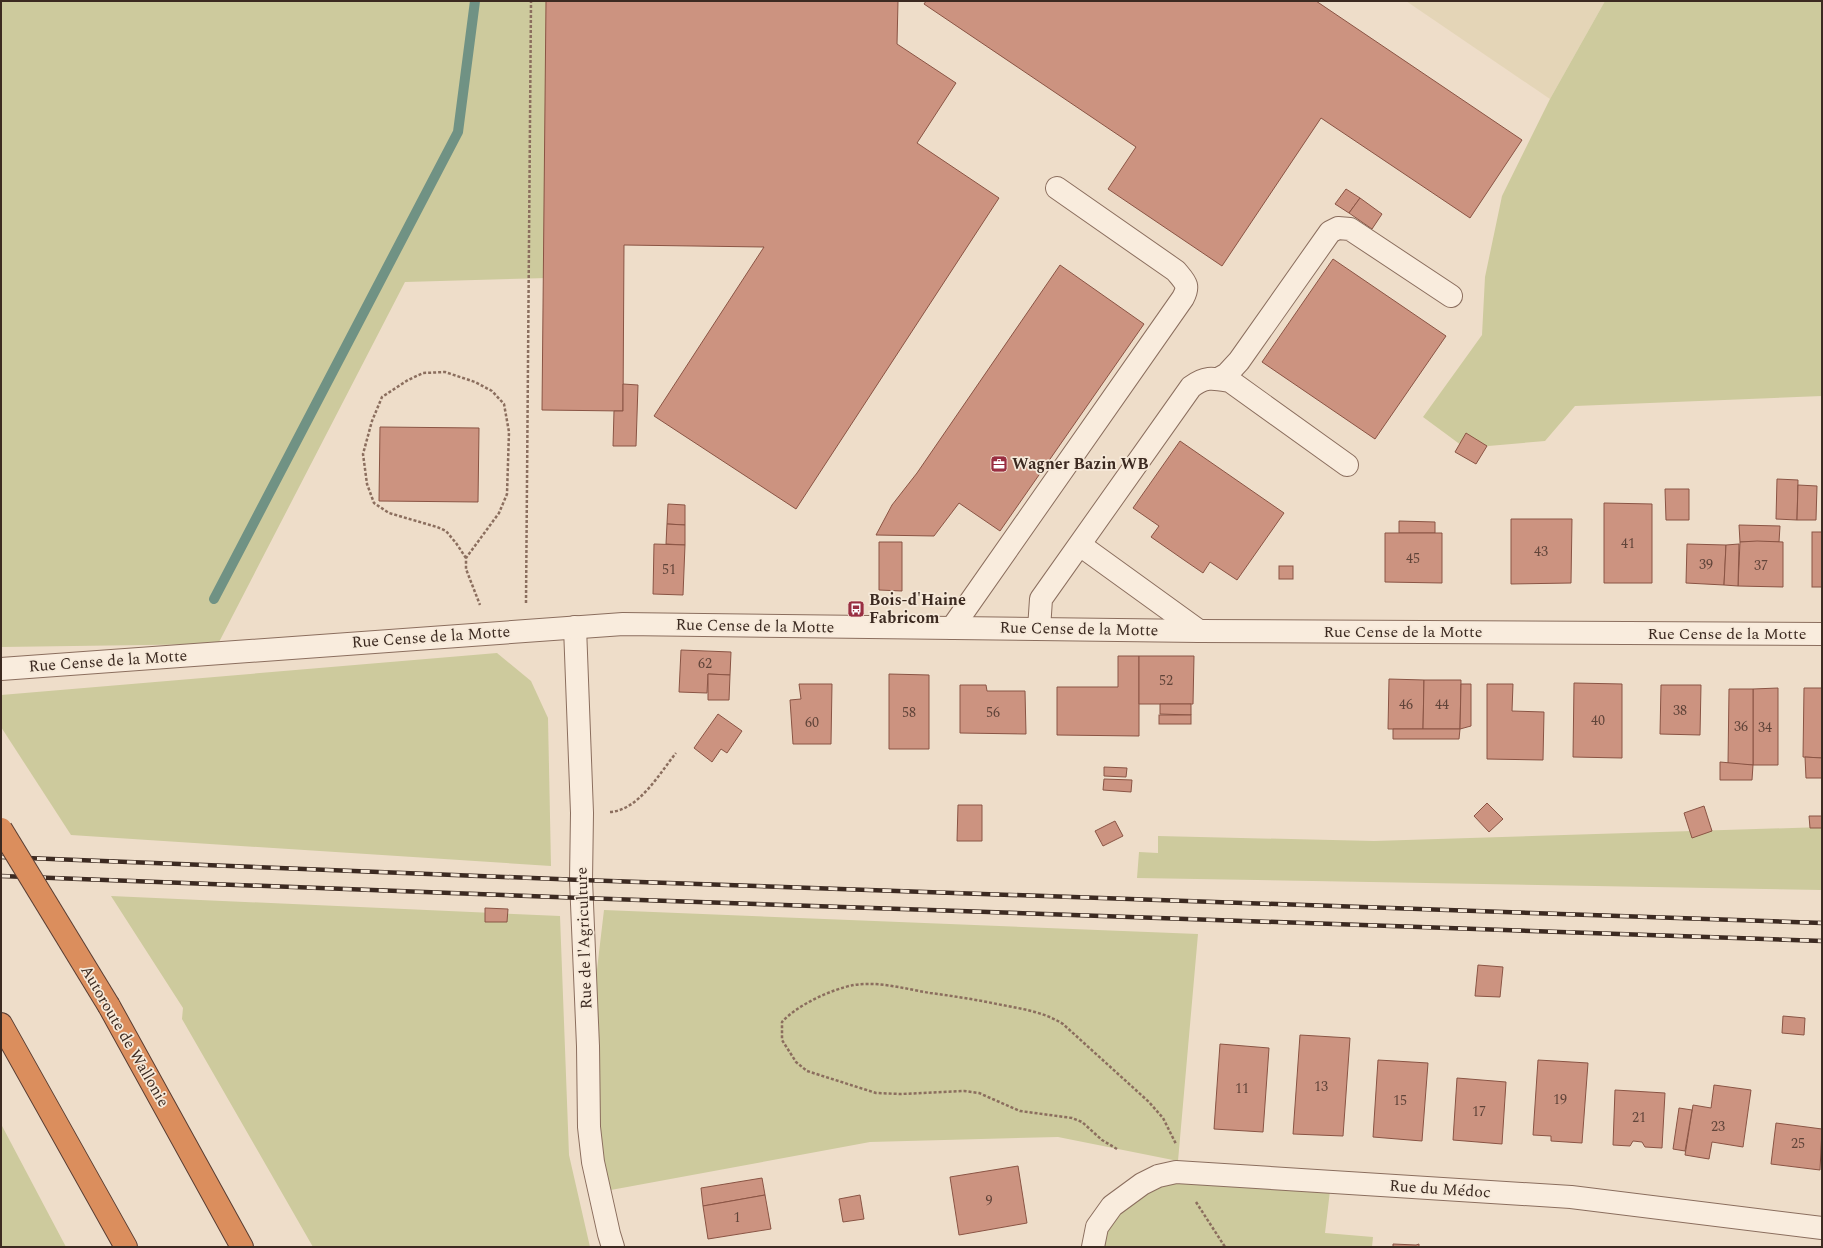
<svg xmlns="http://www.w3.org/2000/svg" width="1823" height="1248" font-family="Spectral,serif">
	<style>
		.farmland { fill: #e4d5b7 }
		.green { fill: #cdca9d }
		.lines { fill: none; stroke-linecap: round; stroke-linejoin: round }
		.stream { stroke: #709284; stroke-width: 10 }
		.building { fill: #cc9380; stroke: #8a5444 }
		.minor-casing { stroke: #8b6e5e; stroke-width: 24 }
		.highway-casing { stroke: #593d32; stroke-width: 24 }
		.path { stroke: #8b6e5e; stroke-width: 2.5; stroke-dasharray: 3 2; stroke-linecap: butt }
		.minor { stroke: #f9ecdd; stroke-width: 22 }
		.highway { stroke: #db8e5d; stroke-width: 22 }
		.rail-casing { stroke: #3c2a21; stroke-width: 4.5 }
		.rail { stroke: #f6e9d9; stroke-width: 3; stroke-dasharray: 9; stroke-linecap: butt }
		.highway-bridge-casing { stroke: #593d32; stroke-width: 24; stroke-linecap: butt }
		.highway-bridge { stroke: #db8e5d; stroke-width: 22 }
		.labels { text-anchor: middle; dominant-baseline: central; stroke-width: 3.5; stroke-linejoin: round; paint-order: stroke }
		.number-label { font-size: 14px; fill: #604439 }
		.poi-label { font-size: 16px; font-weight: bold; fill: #3c2a21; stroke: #f6e9d9; text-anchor: start }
		.street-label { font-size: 16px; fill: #3c2a21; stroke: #f6e9d9 }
	</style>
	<rect width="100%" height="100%" fill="#eeddc9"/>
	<!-- farmland -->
	<path class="farmland" d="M 1406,1 L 1605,1 L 1550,99 Z"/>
	<!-- green -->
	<g class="green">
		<path d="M 1,1 L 553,1 L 548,278 L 405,282 L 218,644 L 1,647 Z"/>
		<path d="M 1605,1 L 1822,1 L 1822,396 L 1575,406 L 1545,441 L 1465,448 L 1423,417 L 1482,335 L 1485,277 L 1502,196 L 1550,99 Z"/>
		<path d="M 497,653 L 531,681 L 548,718 L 551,866 L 71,835 L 1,727 L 1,695 Z"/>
		<path d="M 1822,827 L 1822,890 L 1137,878 L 1139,852 L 1158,853 L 1158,836 L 1374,841 Z"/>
		<path d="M 111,896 L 560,916 L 569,1155 L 590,1247 L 313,1247 L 182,1019 L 183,1008 Z"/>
		<path d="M 604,910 L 1198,934 L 1178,1161 L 1058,1137 L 870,1142 L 600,1192 L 588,1046 Z"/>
		<path d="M 1,1124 L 66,1247 L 1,1247 Z"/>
		<path d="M 1158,1176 L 1331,1182 L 1325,1233 L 1373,1237 L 1372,1247 L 1093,1247 L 1097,1227 Z"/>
	</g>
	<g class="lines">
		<!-- stream -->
		<path class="stream" d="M 214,599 L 458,132 L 475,1"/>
	</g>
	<!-- building -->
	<g class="building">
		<path d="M 546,1 L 898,1 L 897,44 L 956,83 L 917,143 L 999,198 L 796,509 L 654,416 L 764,247 L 624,245 L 623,411 L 542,410 Z"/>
		<path d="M 926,1 L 1316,1 L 1522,140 L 1470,218 L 1321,118 L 1222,266 L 1108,189 L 1136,147 L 924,4 Z"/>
		<path d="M 1346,189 L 1360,198 L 1349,213 L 1335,204 Z"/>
		<path d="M 1360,198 L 1382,214 L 1372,229 L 1349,213 Z"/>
		<path d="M 1333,259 L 1446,336 L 1375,439 L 1262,362 Z"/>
		<path d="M 1060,265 L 1144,324 L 1000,531 L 959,503 L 934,536 L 876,535 L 892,505 L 917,473 Z"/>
		<path d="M 623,384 L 638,385 L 636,446 L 613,446 L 614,411 L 623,411 Z"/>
		<path d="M 380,427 L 479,428 L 478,502 L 379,501 Z"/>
		<path d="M 1466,433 L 1487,446 L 1476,464 L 1455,452 Z"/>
		<path d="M 1180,441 L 1284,513 L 1237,580 L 1210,562 L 1203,573 L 1184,560 L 1151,537 L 1159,526 L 1133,508 Z"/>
		<path d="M 1777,479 L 1798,480 L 1797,520 L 1776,519 Z"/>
		<path d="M 1798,485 L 1817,486 L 1816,520 L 1797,520 Z"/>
		<path d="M 1665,489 L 1689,489 L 1689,520 L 1666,520 Z"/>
		<path d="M 1604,503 L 1652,504 L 1652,583 L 1604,583 Z"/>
		<path d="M 668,504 L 685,505 L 685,525 L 667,524 Z"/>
		<path d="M 1511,519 L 1572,519 L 1571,583 L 1511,584 Z"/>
		<path d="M 1399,521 L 1435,522 L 1435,533 L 1399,533 Z"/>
		<path d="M 667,524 L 685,525 L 685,545 L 666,544 Z"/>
		<path d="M 1739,525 L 1780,526 L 1779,542 L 1740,542 Z"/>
		<rect x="1812" y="532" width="10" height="55"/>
		<path d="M 1385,533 L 1442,533 L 1442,583 L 1385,582 Z"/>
		<path d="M 1757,541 L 1783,542 L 1783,587 L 1738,586 L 1740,542 Z"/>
		<path d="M 879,542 L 902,542 L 902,591 L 879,590 Z"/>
		<path d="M 654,544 L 685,545 L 683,595 L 653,594 Z"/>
		<path d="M 1687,544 L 1726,545 L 1724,585 L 1686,583 Z"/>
		<path d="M 1739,544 L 1738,586 L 1724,585 L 1726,545 Z"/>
		<rect x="1279" y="566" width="14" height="13"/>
		<path d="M 681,650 L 731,652 L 730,675 L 708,674 L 707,693 L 679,692 Z"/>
		<path d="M 1118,656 L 1139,656 L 1139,736 L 1057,735 L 1057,687 L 1118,687 Z"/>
		<path d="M 1139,656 L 1194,656 L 1193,704 L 1139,704 Z"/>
		<path d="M 708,674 L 730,675 L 729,700 L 708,700 Z"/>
		<path d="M 889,674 L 929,675 L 929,749 L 889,749 Z"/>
		<path d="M 1389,679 L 1424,680 L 1423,729 L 1388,729 Z"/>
		<path d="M 1424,680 L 1461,680 L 1460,729 L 1423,729 Z"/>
		<path d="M 1574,683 L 1622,684 L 1622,758 L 1573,757 Z"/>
		<path d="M 799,684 L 832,684 L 831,744 L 793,744 L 790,700 L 801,699 Z"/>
		<path d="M 1461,684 L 1471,684 L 1471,726 L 1460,729 Z"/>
		<path d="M 1487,684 L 1513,684 L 1512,711 L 1544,712 L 1543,760 L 1487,759 Z"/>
		<path d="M 960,685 L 986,685 L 987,691 L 1025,691 L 1026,734 L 960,733 Z"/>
		<path d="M 1661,685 L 1701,685 L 1700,735 L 1660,734 Z"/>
		<path d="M 1778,688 L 1778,765 L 1753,765 L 1753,689 Z"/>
		<path d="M 1804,688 L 1822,688 L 1822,758 L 1803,757 Z"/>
		<path d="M 1729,689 L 1753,689 L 1753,765 L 1728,764 Z"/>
		<path d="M 1160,704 L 1191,704 L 1191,715 L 1160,714 Z"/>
		<path d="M 718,714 L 742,731 L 727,753 L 721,749 L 712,762 L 694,748 Z"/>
		<rect x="1159" y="715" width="32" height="9"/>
		<path d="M 1393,729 L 1460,729 L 1459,739 L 1393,739 Z"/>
		<path d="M 1805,757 L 1822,758 L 1822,778 L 1806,778 Z"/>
		<path d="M 1720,762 L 1753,765 L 1752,780 L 1720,780 Z"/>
		<path d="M 1104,767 L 1127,768 L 1126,777 L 1104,776 Z"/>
		<path d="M 1104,779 L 1132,780 L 1131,792 L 1103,790 Z"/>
		<path d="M 1487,803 L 1503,819 L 1489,832 L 1474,816 Z"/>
		<path d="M 958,805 L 982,805 L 982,841 L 957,841 Z"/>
		<path d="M 1704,806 L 1712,831 L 1692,838 L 1684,813 Z"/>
		<path d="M 1809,816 L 1822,816 L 1822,828 L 1810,828 Z"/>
		<path d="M 1115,821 L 1123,836 L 1103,846 L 1095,831 Z"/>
		<path d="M 485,908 L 508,909 L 507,922 L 485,922 Z"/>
		<path d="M 1478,965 L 1503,967 L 1500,997 L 1475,996 Z"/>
		<path d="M 1783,1016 L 1805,1018 L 1804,1035 L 1782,1033 Z"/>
		<path d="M 1300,1035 L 1350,1038 L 1343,1136 L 1293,1134 Z"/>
		<path d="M 1220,1044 L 1269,1048 L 1263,1132 L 1214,1129 Z"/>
		<path d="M 1378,1060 L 1428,1063 L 1422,1141 L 1373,1137 Z"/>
		<path d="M 1538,1060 L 1588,1063 L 1582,1143 L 1551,1141 L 1551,1136 L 1533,1135 Z"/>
		<path d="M 1457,1078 L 1506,1082 L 1502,1144 L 1453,1140 Z"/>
		<path d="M 1714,1085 L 1751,1090 L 1743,1147 L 1712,1142 L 1709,1159 L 1685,1155 L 1693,1105 L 1711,1108 Z"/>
		<path d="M 1615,1090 L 1665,1093 L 1662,1148 L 1645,1147 L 1642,1142 L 1633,1141 L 1630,1146 L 1613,1145 Z"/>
		<path d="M 1679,1108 L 1692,1110 L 1685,1151 L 1673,1149 Z"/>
		<path d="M 1776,1123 L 1822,1129 L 1820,1170 L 1771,1164 Z"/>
		<path d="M 1018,1166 L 1027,1223 L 959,1235 L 950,1177 Z"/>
		<path d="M 762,1178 L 765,1195 L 703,1206 L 701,1188 Z"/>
		<path d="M 765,1195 L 771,1229 L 708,1239 L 703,1206 Z"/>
		<path d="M 860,1195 L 864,1219 L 843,1222 L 839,1199 Z"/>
		<path d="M 1393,1244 L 1416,1245 L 1419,1244 L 1419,1247 L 1393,1247 Z"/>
	</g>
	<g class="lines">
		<!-- minor casing -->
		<g class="minor-casing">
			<g id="minor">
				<path d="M 1218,379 L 1227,374 L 1239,361 L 1330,232 L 1338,228 L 1350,229 L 1451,296"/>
				<path d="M 1080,545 L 1199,631"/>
				<path d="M 575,627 L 582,813 L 581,880 L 588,1046 L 589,1127 L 593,1162 L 609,1234 L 613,1247"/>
				<path d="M 952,628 L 1183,298 C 1190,285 1185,282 1176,271 L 1057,188"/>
				<path d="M 1039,629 L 1041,599 L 1191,387 C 1205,376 1213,378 1230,381 L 1347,465"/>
				<path d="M 1,669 L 623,624 L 1199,631 L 1822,634"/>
				<path d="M 1093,1247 L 1097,1227 L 1112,1206 L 1142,1184 L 1158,1176 L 1176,1172 L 1571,1197 L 1822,1228"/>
			</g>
		</g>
		<!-- highway casing -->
		<g class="highway-casing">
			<g id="highway">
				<path d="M 109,1006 L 242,1247"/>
				<path d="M 1,1024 L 126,1247"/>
			</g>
		</g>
		<!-- path -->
		<g class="path">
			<path d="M 466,558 L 456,543 L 446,531 L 437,527 L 389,513 L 374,503 L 367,484 L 363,454 L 372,421 L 382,397 L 408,380 L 423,373 L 445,372 L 475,382 L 492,391 L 504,404 L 509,432 L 507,494 L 499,513 L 466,558 L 466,569 L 480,605"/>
			<path d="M 526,603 L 531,1"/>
			<path d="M 610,812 C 639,810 659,774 676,753"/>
			<path d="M 1117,1149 L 1102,1140 L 1082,1122 L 1072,1118 L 1020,1111 L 979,1093 L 964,1091 L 901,1094 L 876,1093 L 807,1071 L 796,1062 L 782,1040 L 782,1022 C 797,1005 832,989 854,985 C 879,981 906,989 930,993 C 954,996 978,1000 1002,1005 C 1023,1009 1044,1012 1063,1024 L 1149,1102 L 1163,1118 L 1176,1144"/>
			<path d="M 1196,1202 L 1225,1247"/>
		</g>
		<!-- minor -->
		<use href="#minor" class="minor"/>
		<!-- highway -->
		<use href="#highway" class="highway"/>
		<!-- rail casing -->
		<g class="rail-casing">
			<g id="rail">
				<path d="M 1,857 L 581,880 L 1822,923"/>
				<path d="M 1,876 L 582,898 L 1822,941"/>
			</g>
		</g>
		<!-- rail -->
		<use href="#rail" class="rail"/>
		<!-- highway-bridge casing -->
		<g class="highway-bridge-casing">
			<path id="highway-bridge" d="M 1,829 L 109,1006"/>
		</g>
		<!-- highway-bridge -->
		<use href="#highway-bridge" class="highway-bridge"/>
	</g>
	<!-- icons -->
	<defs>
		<g id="office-square" transform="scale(0.9)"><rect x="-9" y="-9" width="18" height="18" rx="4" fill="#992e41" stroke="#f6e9d9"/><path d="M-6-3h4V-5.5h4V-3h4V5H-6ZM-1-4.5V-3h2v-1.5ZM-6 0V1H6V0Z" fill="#fff"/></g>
		<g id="bus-square" transform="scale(0.9)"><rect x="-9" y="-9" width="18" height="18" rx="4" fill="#992e41" stroke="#f6e9d9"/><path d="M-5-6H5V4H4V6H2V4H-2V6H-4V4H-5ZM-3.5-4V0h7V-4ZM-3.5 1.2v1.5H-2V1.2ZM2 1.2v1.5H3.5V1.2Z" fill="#fff"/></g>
	</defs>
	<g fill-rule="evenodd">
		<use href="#office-square" x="999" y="464"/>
		<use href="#bus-square" x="856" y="609"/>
	</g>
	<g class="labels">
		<!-- number labels -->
		<g class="number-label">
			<text x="1628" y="543">41</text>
			<text x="1541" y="551">43</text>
			<text x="1413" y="558">45</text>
			<text x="1706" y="564">39</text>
			<text x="1761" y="565">37</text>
			<text x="669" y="569">51</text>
			<text x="705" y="663">62</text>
			<text x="1166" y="680">52</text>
			<text x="1406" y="704">46</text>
			<text x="1442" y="704">44</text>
			<text x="1680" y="710">38</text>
			<text x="909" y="712">58</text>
			<text x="993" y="712">56</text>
			<text x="1598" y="720">40</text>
			<text x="812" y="722">60</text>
			<text x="1741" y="726">36</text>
			<text x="1765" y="727">34</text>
			<text x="1321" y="1086">13</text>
			<text x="1242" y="1088">11</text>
			<text x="1560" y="1099">19</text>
			<text x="1400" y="1100">15</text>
			<text x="1479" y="1111">17</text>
			<text x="1639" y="1117">21</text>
			<text x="1718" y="1126">23</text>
			<text x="1798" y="1143">25</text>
			<text x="989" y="1200">9</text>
			<text x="737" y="1217">1</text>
		</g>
		<!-- poi labels -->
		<g class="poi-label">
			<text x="1012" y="464">Wagner Bazin WB</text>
			<text x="869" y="600">Bois-d'Haine<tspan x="869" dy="18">Fabricom</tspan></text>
		</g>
		<!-- street labels -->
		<g class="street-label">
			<text transform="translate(755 626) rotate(1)">Rue Cense de la Motte</text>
			<text transform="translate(1079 629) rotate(1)">Rue Cense de la Motte</text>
			<text x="1403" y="632">Rue Cense de la Motte</text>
			<text x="1727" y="634">Rue Cense de la Motte</text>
			<text transform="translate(431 637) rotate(-4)">Rue Cense de la Motte</text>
			<text transform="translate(108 661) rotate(-4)">Rue Cense de la Motte</text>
			<text transform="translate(584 938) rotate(-92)">Rue de l'Agriculture</text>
			<text transform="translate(125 1036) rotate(60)">Autoroute de Wallonie</text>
			<text transform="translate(1440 1189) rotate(4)">Rue du Médoc</text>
		</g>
	</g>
	<!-- border -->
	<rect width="1823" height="1248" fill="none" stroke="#3c2a21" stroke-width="4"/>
</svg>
